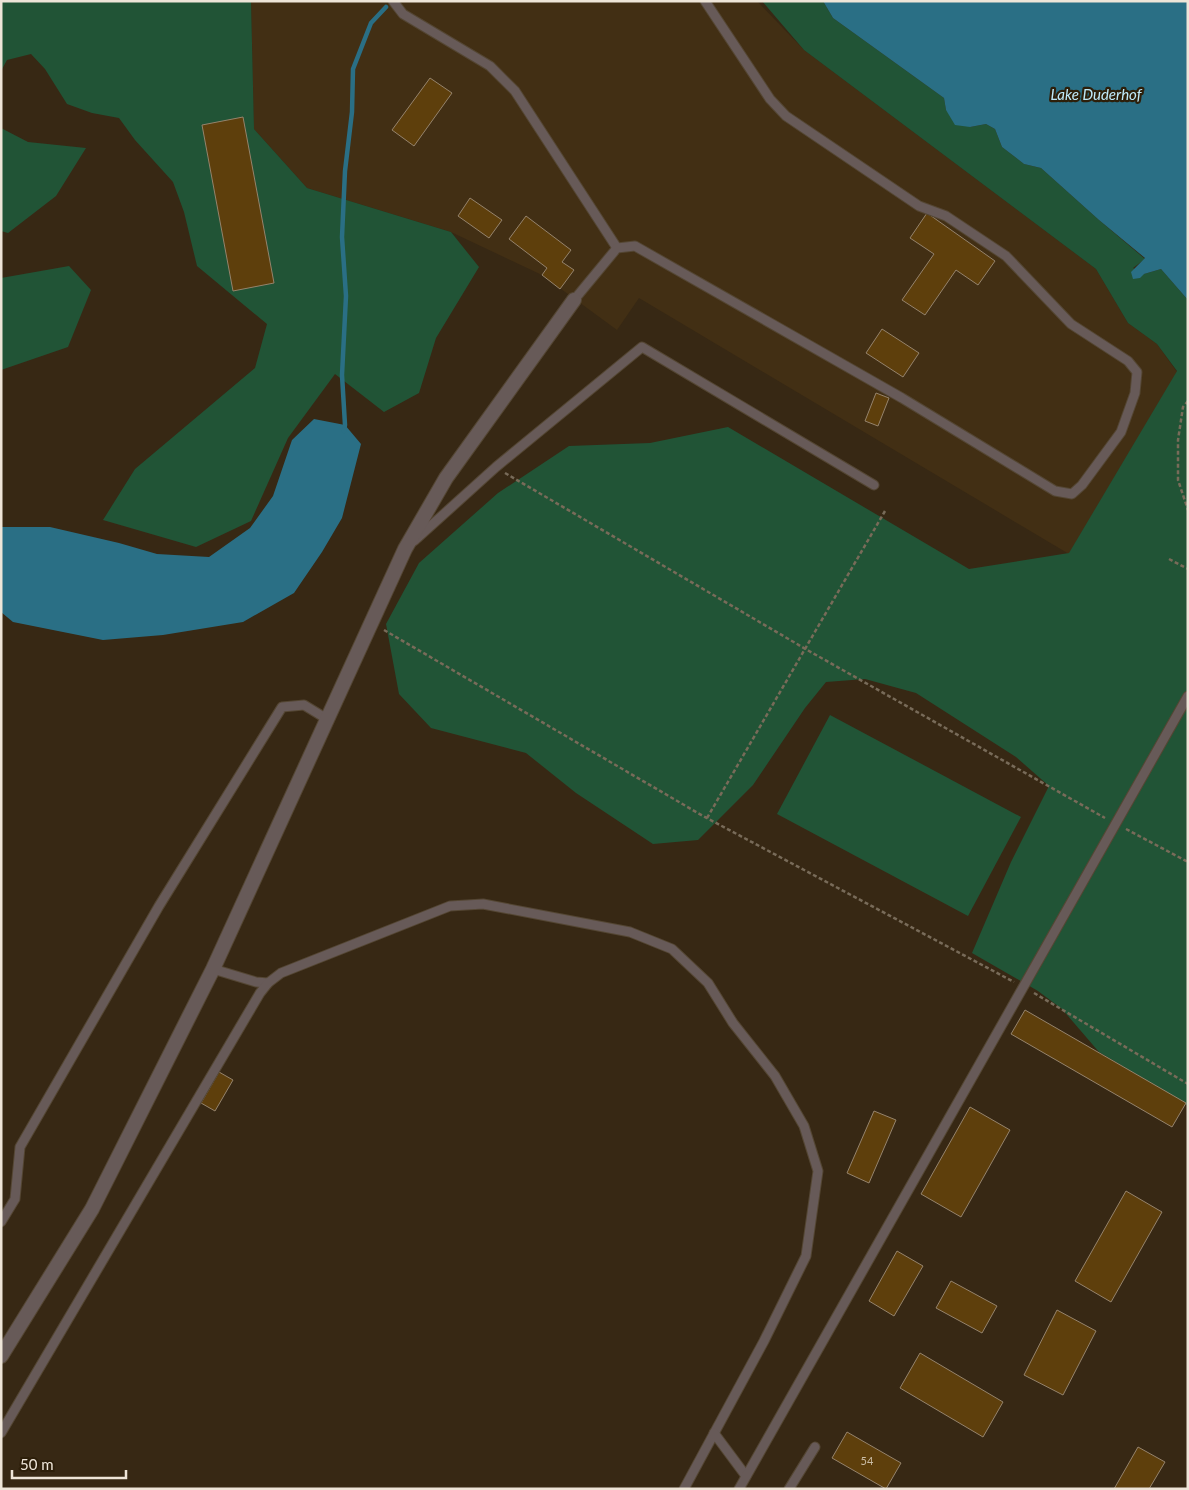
<svg xmlns="http://www.w3.org/2000/svg" width="1189" height="1490" font-family="Lato,sans-serif">
	<style>
		.built { fill: #422f14 }
		.green { fill: #215436 }
		.water { fill: #2a6f85 }
		.lines { fill: none; stroke-linecap: round; stroke-linejoin: round }
		.stream { stroke: #2a6f85; stroke-width: 4.5 }
		.building { fill: #5e3f0c; stroke: #95836c }
		.service-casing { stroke: #544633; stroke-width: 11 }
		.minor-casing { stroke: #544633; stroke-width: 16 }
		.path { stroke: #786b59; stroke-width: 2.5; stroke-dasharray: 4 2.5; stroke-linecap: butt }
		.service { stroke: #675a58; stroke-width: 9 }
		.minor { stroke: #675a58; stroke-width: 14 }
		.labels { text-anchor: middle; dominant-baseline: central; stroke-width: 4.5; stroke-linejoin: round; paint-order: stroke }
		.number-label { font-size: 11px; fill: #cabca5 }
		.water-label { font-size: 15px; font-style: italic; fill: #bfeafa; stroke: #2d1f0a }
	</style>
	<rect width="100%" height="100%" fill="#372814"/>
	<!-- built -->
	<path class="built" d="M 251,1 L 757,1 L 804,50 L 1096,269 L 1128,323 L 1157,344 L 1177,372 L 1069,554 L 639,298 L 617,330 L 542,275 L 451,232 L 307,188 L 254,129 Z"/>
	<!-- green -->
	<g class="green">
		<path d="M 1,1 L 251,1 L 254,129 L 307,188 L 451,232 L 479,267 L 436,338 L 419,393 L 384,412 L 335,374 L 288,438 L 251,521 L 196,547 L 103,520 L 135,469 L 255,368 L 267,324 L 197,266 L 184,212 L 173,182 L 135,140 L 119,118 L 92,113 L 67,104 L 45,69 L 31,54 L 7,60 L 1,71 Z"/>
		<path d="M 762,1 L 823,1 L 833,18 L 944,98 L 946,110 L 970,127 L 986,124 L 995,129 L 1002,147 L 1024,164 L 1041,168 L 1099,220 L 1145,259 L 1133,268 L 1144,274 L 1161,269 L 1188,300 L 1188,1106 L 1099,1052 L 1062,1009 L 1038,991 L 972,953 L 1011,862 L 1049,786 L 1016,757 L 916,693 L 865,679 L 826,682 L 805,708 L 753,785 L 698,840 L 653,844 L 576,793 L 526,753 L 431,728 L 399,694 L 386,624 L 419,563 L 498,493 L 569,446 L 650,443 L 728,427 L 969,569 L 1069,553 L 1177,371 L 1157,344 L 1128,323 L 1096,269 L 804,50 Z"/>
		<path d="M 1,128 L 28,142 L 86,148 L 56,196 L 8,233 L 1,231 Z"/>
		<path d="M 69,266 L 91,290 L 68,347 L 1,370 L 1,278 Z"/>
		<path d="M 830,715 L 1021,817 L 968,916 L 777,814 Z"/>
	</g>
	<!-- water -->
	<g class="water">
		<path d="M 823,1 L 1188,1 L 1188,300 L 1161,269 L 1144,274 L 1140,278 L 1133,279 L 1131,272 L 1145,258 L 1099,220 L 1041,168 L 1024,164 L 1002,147 L 995,129 L 986,124 L 970,127 L 955,125 L 946,110 L 944,98 L 833,18 Z"/>
		<path d="M 314,419 L 345,425 L 361,444 L 342,518 L 322,552 L 294,593 L 243,622 L 163,635 L 103,640 L 13,622 L 1,612 L 1,527 L 50,527 L 119,543 L 157,554 L 209,557 L 250,528 L 273,496 L 292,440 Z"/>
	</g>
	<g class="lines">
		<!-- stream -->
		<path class="stream" d="M 344,431 L 345,425 L 342,375 L 346,296 L 342,237 L 345,171 L 352,112 L 353,69 L 371,23 L 386,7"/>
	</g>
	<!-- building -->
	<g class="building">
		<path d="M 430,78 L 452,93 L 414,146 L 392,130 Z"/>
		<path d="M 243,117 L 274,283 L 233,291 L 202,125 Z"/>
		<path d="M 470,198 L 502,220 L 489,238 L 458,216 Z"/>
		<path d="M 927,213 L 995,261 L 978,285 L 956,270 L 925,315 L 902,300 L 934,254 L 910,238 Z"/>
		<path d="M 526,216 L 571,250 L 562,262 L 574,270 L 560,289 L 542,275 L 547,268 L 509,239 Z"/>
		<path d="M 882,329 L 919,353 L 903,377 L 866,353 Z"/>
		<path d="M 876,393 L 889,398 L 878,426 L 865,421 Z"/>
		<path d="M 1025,1010 L 1186,1103 L 1172,1127 L 1011,1034 Z"/>
		<path d="M 219,1072 L 233,1080 L 215,1111 L 201,1103 Z"/>
		<path d="M 970,1107 L 1010,1130 L 961,1217 L 921,1194 Z"/>
		<path d="M 874,1111 L 896,1120 L 869,1183 L 847,1173 Z"/>
		<path d="M 1126,1191 L 1162,1212 L 1111,1302 L 1075,1281 Z"/>
		<path d="M 897,1251 L 923,1266 L 894,1316 L 869,1301 Z"/>
		<path d="M 951,1281 L 997,1306 L 982,1333 L 936,1308 Z"/>
		<path d="M 1057,1310 L 1096,1331 L 1063,1395 L 1024,1375 Z"/>
		<path d="M 920,1353 L 1003,1402 L 983,1437 L 900,1388 Z"/>
		<path d="M 847,1432 L 901,1463 L 886,1489 L 832,1458 Z"/>
		<path d="M 1138,1447 L 1165,1462 L 1149,1489 L 1114,1489 Z"/>
	</g>
	<g class="lines">
		<!-- service casing -->
		<g class="service-casing">
			<g id="service">
				<path d="M 393,1 L 403,14 L 490,66 L 515,91 L 617,248"/>
				<path d="M 574,300 L 617,248 L 635,246 L 902,398 L 1055,491 L 1072,494 L 1082,485 L 1121,432 L 1135,393 L 1137,372 L 1128,361 L 1071,324 L 1006,256 L 946,216 L 919,206 L 786,116 L 770,99 L 705,1"/>
				<path d="M 414,541 L 496,467 L 642,347 L 874,485"/>
				<path d="M 213,969 L 256,982 L 268,983"/>
				<path d="M 1,1222 L 15,1199 L 20,1147 L 159,906 L 282,707 L 304,705 L 327,719"/>
				<path d="M 1,1433 L 260,993 L 268,983 L 281,973 L 450,906 L 483,904 L 630,932 L 672,949 L 708,983 L 733,1023 L 775,1076 L 804,1126 L 818,1171 L 806,1256 L 764,1341 L 684,1489"/>
				<path d="M 714,1433 L 746,1476"/>
				<path d="M 739,1489 L 1188,696"/>
				<path d="M 789,1489 L 815,1447"/>
			</g>
		</g>
		<!-- minor casing -->
		<g class="minor-casing">
			<path id="minor" d="M 1,1356 L 92,1209 L 213,969 L 405,549 L 446,478 L 574,300"/>
		</g>
		<!-- path -->
		<g class="path">
			<path d="M 1188,401 L 1183,407 L 1178,440 L 1178,480 L 1188,510"/>
			<path d="M 505,473 L 809,651 L 1105,818"/>
			<path d="M 1169,559 L 1188,569"/>
			<path d="M 384,630 L 703,816 L 1014,982"/>
			<path d="M 707,818 L 885,511"/>
			<path d="M 1126,829 L 1188,862"/>
			<path d="M 1034,993 L 1188,1084"/>
		</g>
		<!-- service -->
		<use href="#service" class="service"/>
		<!-- minor -->
		<use href="#minor" class="minor"/>
	</g>
	<g class="labels">
		<!-- number labels -->
		<g class="number-label">
			<text x="867" y="1460">54</text>
		</g>
		<!-- water labels -->
		<g class="water-label">
			<text x="1096" y="94">Lake Duderhof</text>
		</g>
	</g>
	<!-- border -->
	<rect width="1189" height="1490" fill="none" stroke="#eee5d8" stroke-width="5"/>
	<!-- scale -->
	<path d="M12 1470v8h114v-8" fill="none" stroke="#eee5d8" stroke-width="2.5"/>
	<text x="20" y="1470" font-size="15" fill="#eee5d8" stroke="#2d1f0a" stroke-width="4" paint-order="stroke">50 m</text>
</svg>
